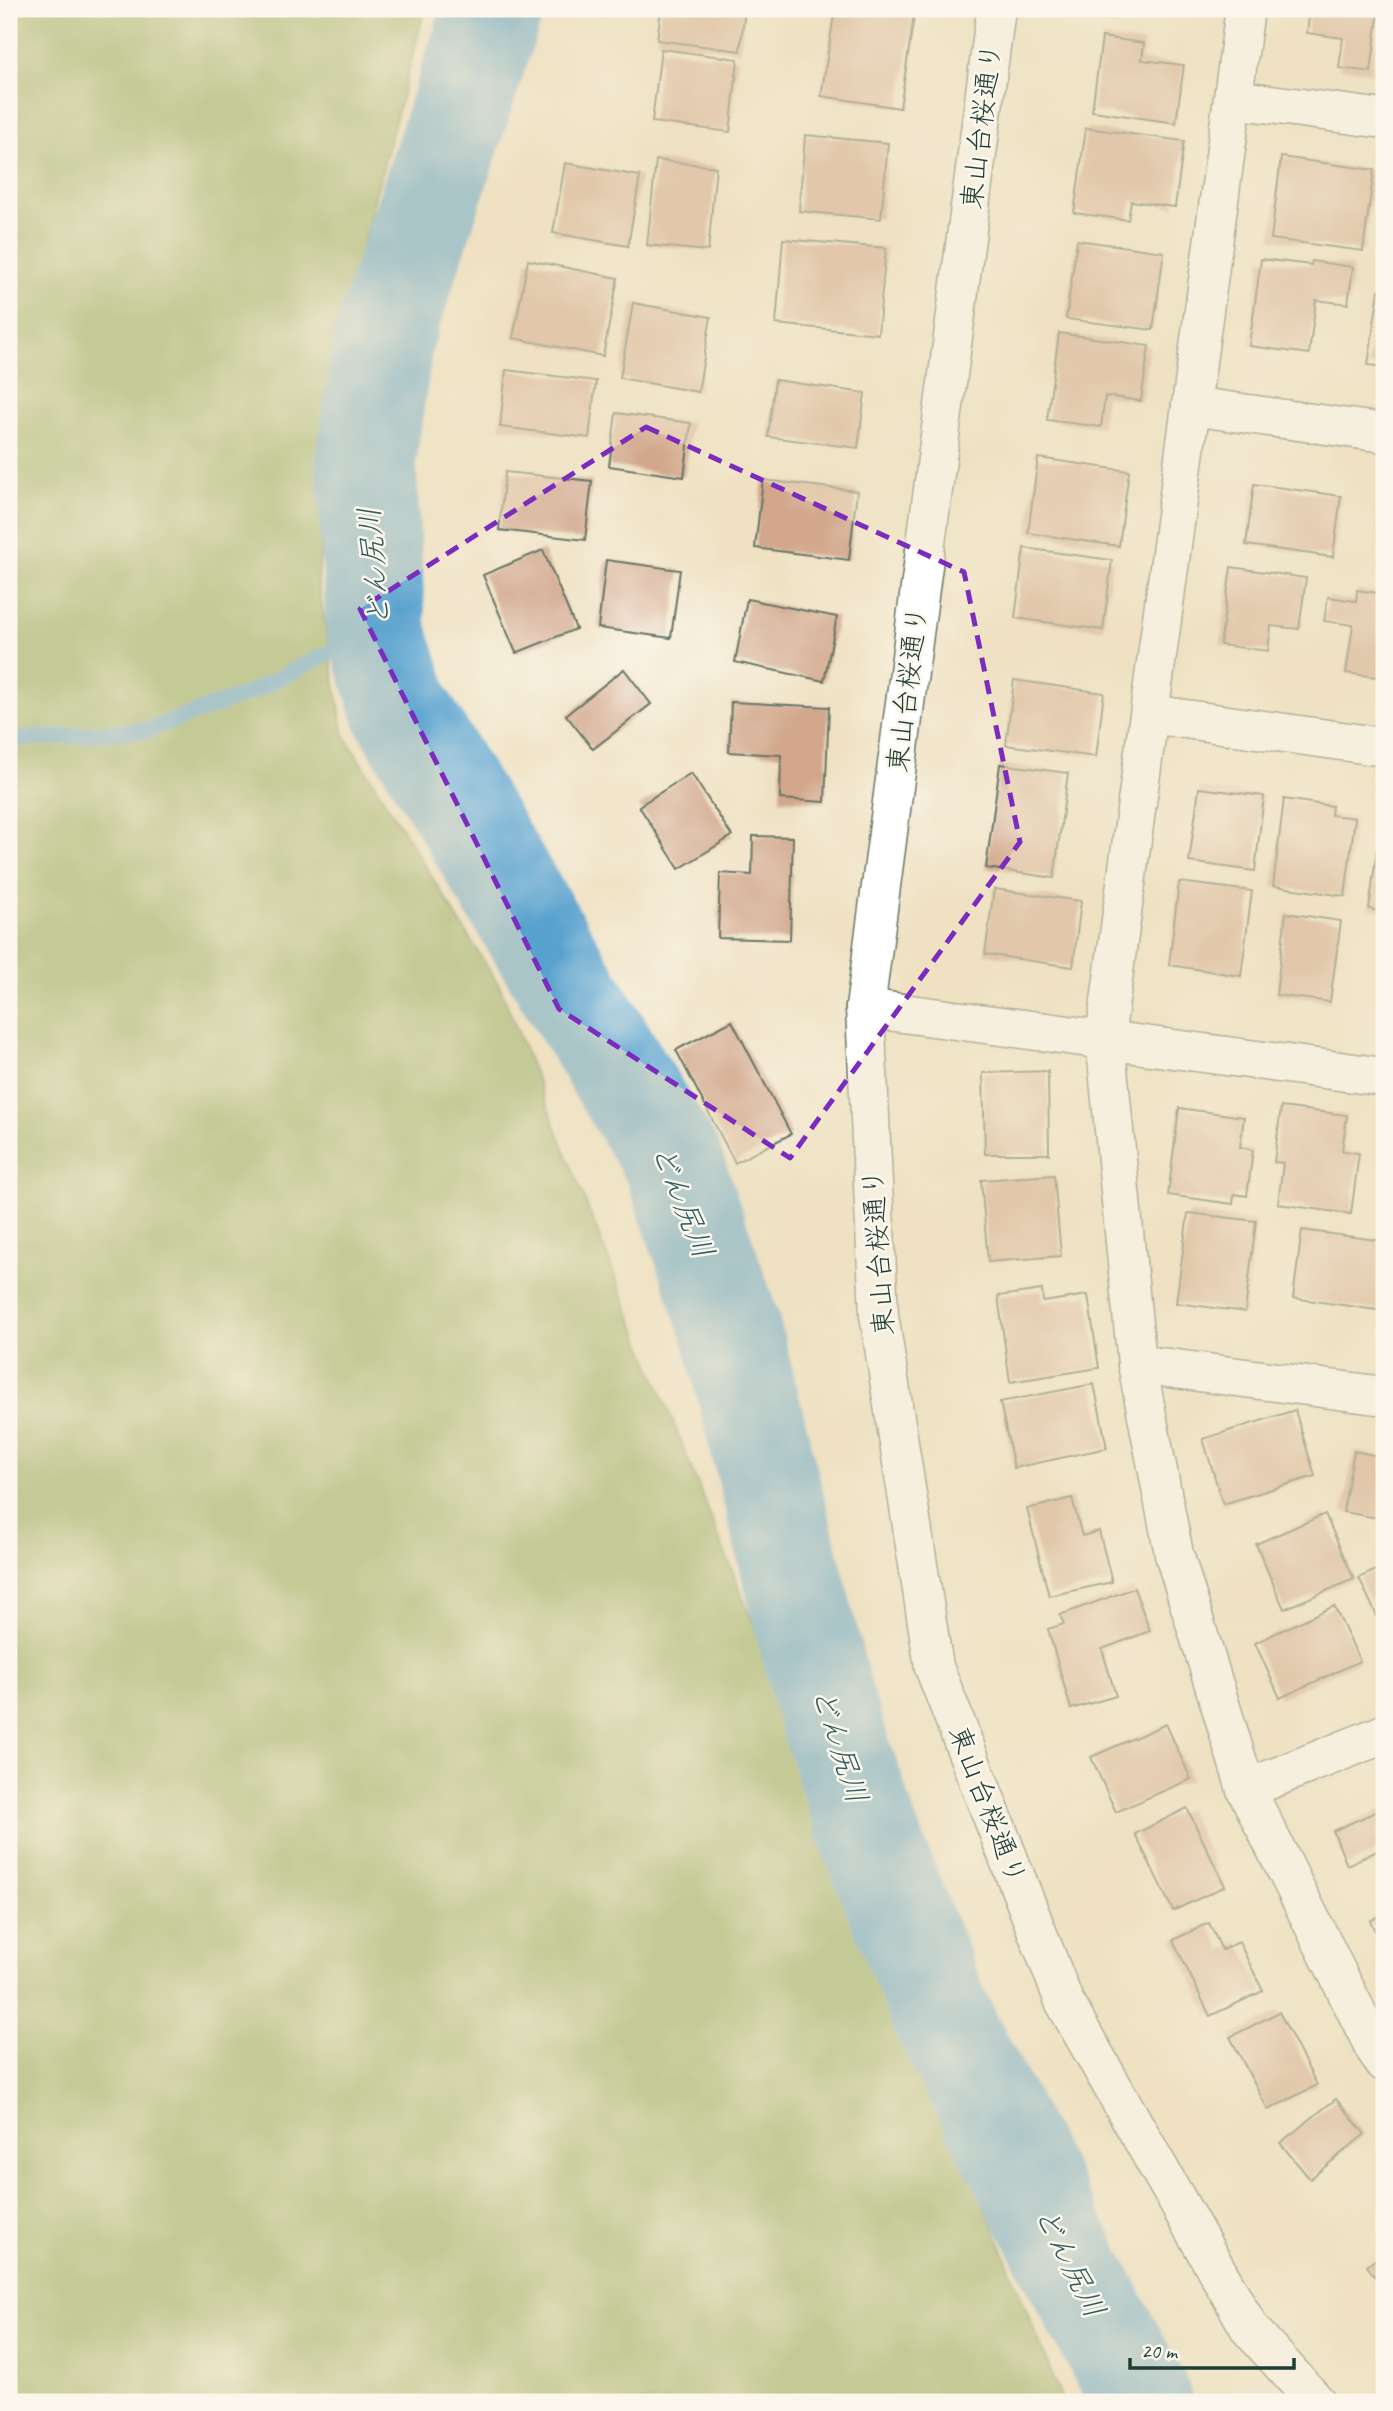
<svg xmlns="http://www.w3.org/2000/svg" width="1393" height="2411" font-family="Caveat,'Klee One',sans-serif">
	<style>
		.forest { fill: #91ad60; stroke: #58754a; stroke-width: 2 }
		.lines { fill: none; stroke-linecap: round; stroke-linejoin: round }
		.stream { stroke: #58a2cf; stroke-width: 16 }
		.river { stroke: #58a2cf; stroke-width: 100 }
		.building { fill: #d2a78c }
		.minor-casing { stroke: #687666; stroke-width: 41 }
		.tertiary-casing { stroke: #687666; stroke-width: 41 }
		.minor { stroke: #fff; stroke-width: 38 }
		.tertiary { stroke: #fff; stroke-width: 38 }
		.marked { fill: none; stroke: #7b2cbf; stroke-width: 5; stroke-dasharray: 14 9; stroke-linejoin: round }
		.labels { text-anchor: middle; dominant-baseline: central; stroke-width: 5; stroke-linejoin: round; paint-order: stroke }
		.street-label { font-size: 28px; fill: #1f3d34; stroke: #fbf7ec }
		.water-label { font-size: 30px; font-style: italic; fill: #305b62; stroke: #fbf7ec }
	</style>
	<rect width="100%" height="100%" fill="#fbf7ec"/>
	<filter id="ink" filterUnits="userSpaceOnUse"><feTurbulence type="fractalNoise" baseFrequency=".0143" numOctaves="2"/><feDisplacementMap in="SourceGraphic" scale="14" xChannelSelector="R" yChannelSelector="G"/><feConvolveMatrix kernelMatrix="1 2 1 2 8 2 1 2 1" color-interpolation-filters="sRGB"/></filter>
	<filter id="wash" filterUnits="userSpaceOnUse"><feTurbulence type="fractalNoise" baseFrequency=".00686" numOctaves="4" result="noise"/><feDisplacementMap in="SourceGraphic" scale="28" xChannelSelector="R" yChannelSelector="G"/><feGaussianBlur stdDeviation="1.57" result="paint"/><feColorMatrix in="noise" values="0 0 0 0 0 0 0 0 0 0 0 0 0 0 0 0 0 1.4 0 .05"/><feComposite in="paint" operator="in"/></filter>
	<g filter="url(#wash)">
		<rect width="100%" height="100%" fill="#efe1c2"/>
		<!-- forest -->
		<path class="forest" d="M 9,9 L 425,9 L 335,348 L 318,583 L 344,735 L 500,987 L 1063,2402 L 9,2402 Z"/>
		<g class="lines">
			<!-- stream -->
			<path class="stream" d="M 9,740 L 148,730 L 250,693 L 376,629"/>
			<!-- river -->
			<path class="river" d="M 493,9 L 384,337 L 366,460 L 376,629 L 402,710 L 673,1163 L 730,1325 L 826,1708 L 872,1842 L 941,2015 L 1142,2402"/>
		</g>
		<g id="blocks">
			<!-- building -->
			<g class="building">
				<path d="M 661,9 L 745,9 L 740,51 L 657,40 Z"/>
				<path d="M 835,9 L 915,9 L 900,108 L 821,96 Z"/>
				<path d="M 1310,9 L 1379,9 L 1371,72 L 1339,68 L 1343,38 L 1307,33 Z"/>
				<path d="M 1102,37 L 1144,43 L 1142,60 L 1184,65 L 1176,123 L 1092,111 Z"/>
				<path d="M 661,49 L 738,59 L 730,132 L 652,122 Z"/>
				<path d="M 1086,128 L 1184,141 L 1175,207 L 1131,201 L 1128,220 L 1074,213 Z"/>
				<path d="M 805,135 L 888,143 L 881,219 L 799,211 Z"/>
				<path d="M 1281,157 L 1374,170 L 1363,251 L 1271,239 Z"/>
				<path d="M 656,160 L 716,167 L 708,251 L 647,245 Z"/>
				<path d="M 565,163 L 640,176 L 628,246 L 553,233 Z"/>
				<path d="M 783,239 L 886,248 L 878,334 L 776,324 Z"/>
				<path d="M 1077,240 L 1164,252 L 1153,330 L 1066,319 Z"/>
				<path d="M 1261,259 L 1311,265 L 1312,261 L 1353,267 L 1348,304 L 1316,300 L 1309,354 L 1249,346 Z"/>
				<path d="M 528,260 L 618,278 L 603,356 L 513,338 Z"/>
				<path d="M 1379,290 L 1384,290 L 1384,367 L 1368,365 Z"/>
				<path d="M 633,303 L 711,317 L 698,392 L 620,378 Z"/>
				<path d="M 1059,333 L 1149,346 L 1141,401 L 1105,396 L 1101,427 L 1047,420 Z"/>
				<path d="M 506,370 L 596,381 L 589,438 L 500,427 Z"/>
				<path d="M 775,380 L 865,393 L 858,448 L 768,437 Z"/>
				<path d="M 616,413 L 691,423 L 684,477 L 609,466 Z"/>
				<path d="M 1038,458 L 1129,471 L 1119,546 L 1028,533 Z"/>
				<path d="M 505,472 L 592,481 L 585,540 L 499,530 Z"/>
				<path d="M 763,480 L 857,491 L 849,560 L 755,548 Z"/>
				<path d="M 1254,484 L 1341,496 L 1333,557 L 1246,545 Z"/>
				<path d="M 1024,548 L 1112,560 L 1103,630 L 1015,618 Z"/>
				<path d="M 543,550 L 576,629 L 516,653 L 483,575 Z"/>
				<path d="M 606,560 L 680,570 L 671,638 L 598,628 Z"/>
				<path d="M 1231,567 L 1306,578 L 1299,629 L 1271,626 L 1268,651 L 1220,645 Z"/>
				<path d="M 1357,590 L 1384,594 L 1384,678 L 1346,673 L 1353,625 L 1324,621 L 1328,597 L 1356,601 Z"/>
				<path d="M 747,599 L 837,617 L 824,681 L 735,662 Z"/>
				<path d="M 624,669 L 651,704 L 593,749 L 566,715 Z"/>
				<path d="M 1014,680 L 1104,693 L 1096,757 L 1006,745 Z"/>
				<path d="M 731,702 L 829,707 L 825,802 L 780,799 L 781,755 L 729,752 Z"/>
				<path d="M 1000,764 L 1068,773 L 1054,878 L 986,868 Z"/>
				<path d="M 691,773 L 732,836 L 679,869 L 639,806 Z"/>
				<path d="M 1199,788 L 1264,796 L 1255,871 L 1189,862 Z"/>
				<path d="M 1284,799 L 1332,806 L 1331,815 L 1355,818 L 1345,896 L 1273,886 Z"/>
				<path d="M 1380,826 L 1384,827 L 1384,912 L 1369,909 Z"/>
				<path d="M 753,836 L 793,837 L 790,940 L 718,938 L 720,873 L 752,875 Z"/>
				<path d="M 1179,882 L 1252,891 L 1241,976 L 1169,965 Z"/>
				<path d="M 994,889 L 1081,901 L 1073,967 L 985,954 Z"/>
				<path d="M 1286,913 L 1341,921 L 1330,1002 L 1276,995 Z"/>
				<path d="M 732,1021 L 791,1134 L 735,1163 L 676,1050 Z"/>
				<path d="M 1048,1071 L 1049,1154 L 985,1154 L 983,1073 Z"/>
				<path d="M 1281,1107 L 1347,1115 L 1342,1151 L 1359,1153 L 1351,1214 L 1278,1204 L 1283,1163 L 1274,1162 Z"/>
				<path d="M 1179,1108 L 1244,1117 L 1240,1147 L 1253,1150 L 1247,1196 L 1234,1194 L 1233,1204 L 1168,1195 Z"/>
				<path d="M 1054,1175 L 1061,1256 L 988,1262 L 981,1180 Z"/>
				<path d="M 1188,1213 L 1256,1221 L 1245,1312 L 1176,1303 Z"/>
				<path d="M 1302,1230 L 1384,1241 L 1384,1311 L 1293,1298 Z"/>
				<path d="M 1042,1290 L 1043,1302 L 1088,1295 L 1099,1368 L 1010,1382 L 998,1296 Z"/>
				<path d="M 1094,1384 L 1107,1448 L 1014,1468 L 1000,1402 Z"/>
				<path d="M 1295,1410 L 1315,1476 L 1223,1504 L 1203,1439 Z"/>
				<path d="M 1354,1451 L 1384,1457 L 1384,1519 L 1343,1512 Z"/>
				<path d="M 1072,1498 L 1082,1536 L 1099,1531 L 1112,1582 L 1049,1596 L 1027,1509 Z"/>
				<path d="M 1325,1514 L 1354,1579 L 1284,1609 L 1256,1544 Z"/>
				<path d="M 1384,1566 L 1384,1631 L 1359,1578 Z"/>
				<path d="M 1134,1588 L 1150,1631 L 1102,1649 L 1116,1696 L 1071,1709 L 1048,1629 L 1064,1624 L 1060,1615 Z"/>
				<path d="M 1334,1606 L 1360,1661 L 1280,1698 L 1255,1643 Z"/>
				<path d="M 1166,1724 L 1191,1779 L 1116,1812 L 1091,1757 Z"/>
				<path d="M 1187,1808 L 1225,1886 L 1173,1911 L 1135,1834 Z"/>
				<path d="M 1384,1808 L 1384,1848 L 1347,1865 L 1333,1831 Z"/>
				<path d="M 1384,1913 L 1384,1948 L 1370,1921 Z"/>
				<path d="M 1209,1923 L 1222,1950 L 1239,1942 L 1263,1991 L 1210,2016 L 1173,1940 Z"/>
				<path d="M 1279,2012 L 1317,2085 L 1268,2110 L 1230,2037 Z"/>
				<path d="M 1336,2099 L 1365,2134 L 1310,2179 L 1280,2143 Z"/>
				<path d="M 1384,2253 L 1384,2288 L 1367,2266 Z"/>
			</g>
		</g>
	</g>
	<g filter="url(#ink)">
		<use href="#blocks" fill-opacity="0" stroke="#687666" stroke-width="2"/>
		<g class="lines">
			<!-- minor casing -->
			<g class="minor-casing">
				<g id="minor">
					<path d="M 1245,9 L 1105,1038 L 1137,1364 L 1174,1554 L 1246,1789 L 1375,2049 L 1384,2062"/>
					<path d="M 1233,99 L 1384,119"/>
					<path d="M 1191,406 L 1384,433"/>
					<path d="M 1150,714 L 1384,747"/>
					<path d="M 865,1008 L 1384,1077"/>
					<path d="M 1137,1364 L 1384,1396"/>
					<path d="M 1246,1789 L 1384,1734"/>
				</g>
			</g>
			<!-- tertiary casing -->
			<g class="tertiary-casing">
				<path id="tertiary" d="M 996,9 L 865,1008 L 879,1315 L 934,1667 L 1064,2001 L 1250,2329 L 1316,2402"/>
			</g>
			<!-- minor -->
			<use href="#minor" class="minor"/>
			<!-- tertiary -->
			<use href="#tertiary" class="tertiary"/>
		</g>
	</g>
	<!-- marked area -->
	<path d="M0 0H1393V2411H0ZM 646,427 L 964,572 L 1020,842 L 790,1158 L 559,1009 L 360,609 Z" fill="#efe1c2" fill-opacity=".55" fill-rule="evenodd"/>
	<path class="marked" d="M 646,427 L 964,572 L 1020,842 L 790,1158 L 559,1009 L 360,609 Z"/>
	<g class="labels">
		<!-- street labels -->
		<g class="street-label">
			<text transform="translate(981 126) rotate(-83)">東山台桜通り</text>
			<text transform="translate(907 689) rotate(-83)">東山台桜通り</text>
			<text transform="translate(878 1252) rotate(-94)">東山台桜通り</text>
			<text transform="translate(988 1805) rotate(69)">東山台桜通り</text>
		</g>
		<!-- water labels -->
		<g class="water-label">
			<text transform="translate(374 567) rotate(-95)">どん尻川</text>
			<text transform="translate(683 1201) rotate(68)">どん尻川</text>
			<text transform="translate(840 1745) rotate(72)">どん尻川</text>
			<text transform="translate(1070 2262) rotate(63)">どん尻川</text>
		</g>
	</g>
	<!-- margin -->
	<rect width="1393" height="2411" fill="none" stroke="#fbf7ec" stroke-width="35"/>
	<!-- scale -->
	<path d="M1130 2358v10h164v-10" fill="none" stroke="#1f3d34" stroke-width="3.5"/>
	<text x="1141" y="2358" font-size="21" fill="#1f3d34" stroke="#fbf7ec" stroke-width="5" paint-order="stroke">20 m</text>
</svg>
